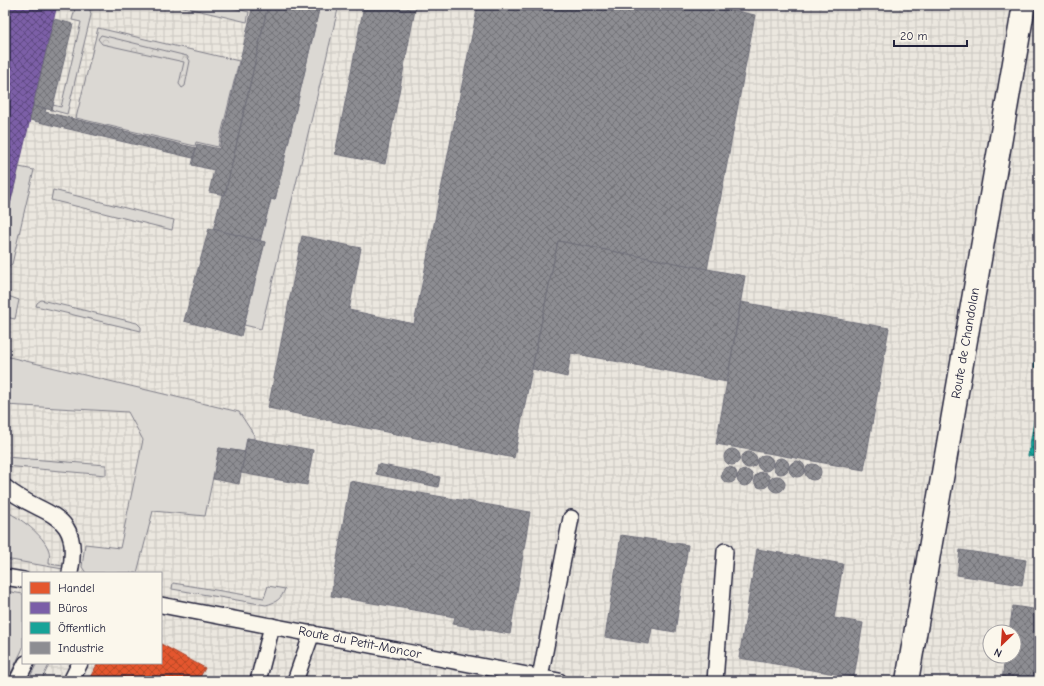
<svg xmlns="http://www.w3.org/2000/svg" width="1044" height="686" font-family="'Comic Neue',sans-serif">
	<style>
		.industrial { fill: url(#industrial-grid); fill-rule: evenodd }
		.grass { fill: #dbd8d3; stroke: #7e7d87 }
		.forest { fill: url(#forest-crowns); stroke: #7e7d87 }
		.shops { fill: url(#shops-cross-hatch); stroke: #aa4732 }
		.offices { fill: url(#offices-cross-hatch); stroke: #604c87 }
		.public { fill: url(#public-cross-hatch); stroke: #1a7c7c }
		.industry { fill: url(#industry-cross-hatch); stroke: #6d6d78 }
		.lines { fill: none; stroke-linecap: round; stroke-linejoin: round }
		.lane-casing { stroke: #22223b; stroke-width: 18 }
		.street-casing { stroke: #22223b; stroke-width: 25 }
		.lane { stroke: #fbf7ec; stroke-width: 15 }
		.street { stroke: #fbf7ec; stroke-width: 22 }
		.labels { text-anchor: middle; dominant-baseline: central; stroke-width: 4; stroke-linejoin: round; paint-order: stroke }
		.street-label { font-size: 13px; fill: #22223b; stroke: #fbf7ec }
	</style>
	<defs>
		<pattern id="industrial-grid" width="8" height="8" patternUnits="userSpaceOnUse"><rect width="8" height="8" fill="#ebe7df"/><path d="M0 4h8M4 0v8" fill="none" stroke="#c9c6c0"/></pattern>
		<pattern id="forest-crowns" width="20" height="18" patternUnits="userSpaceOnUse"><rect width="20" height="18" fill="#dbd8d3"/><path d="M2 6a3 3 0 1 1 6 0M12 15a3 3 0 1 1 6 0" fill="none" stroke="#bcb9b6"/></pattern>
		<pattern id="shops-cross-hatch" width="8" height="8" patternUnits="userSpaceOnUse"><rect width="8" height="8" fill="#e4572e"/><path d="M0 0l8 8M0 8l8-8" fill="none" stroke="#b84828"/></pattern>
		<pattern id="offices-cross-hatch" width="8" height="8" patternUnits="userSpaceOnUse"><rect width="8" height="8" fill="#7b5ea7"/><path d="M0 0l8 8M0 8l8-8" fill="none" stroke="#5f4982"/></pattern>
		<pattern id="public-cross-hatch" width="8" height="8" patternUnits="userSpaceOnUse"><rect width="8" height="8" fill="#17a398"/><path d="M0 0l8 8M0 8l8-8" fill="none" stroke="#14847d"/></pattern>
		<pattern id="industry-cross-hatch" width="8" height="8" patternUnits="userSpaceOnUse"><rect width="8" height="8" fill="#8d8d92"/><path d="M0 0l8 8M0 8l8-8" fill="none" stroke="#737378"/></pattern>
	</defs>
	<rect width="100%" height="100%" fill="#fbf7ec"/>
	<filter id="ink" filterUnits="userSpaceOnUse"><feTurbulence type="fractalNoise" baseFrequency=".025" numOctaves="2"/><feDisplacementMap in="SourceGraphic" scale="8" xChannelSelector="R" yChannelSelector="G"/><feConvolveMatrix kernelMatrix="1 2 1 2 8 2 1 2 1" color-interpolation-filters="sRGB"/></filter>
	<g filter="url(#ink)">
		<!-- industrial -->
		<path class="industrial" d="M 5,5 L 1039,5 L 1039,681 L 5,681 ZM 23,573 L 161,573 L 161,663 L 23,663 ZM 990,632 L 1014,632 L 1014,656 L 990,656 Z"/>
		<!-- grass -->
		<g class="grass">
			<path d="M 76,5 L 89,5 L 91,15 L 67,114 L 52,110 L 53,105 L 61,107 L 81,22 L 72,20 Z"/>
			<path d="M 175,5 L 221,5 L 249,12 L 247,22 Z"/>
			<path d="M 320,5 L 339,5 L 261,329 L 244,325 L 265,242 L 260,241 L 271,199 L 275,200 Z"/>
			<path d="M 98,28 L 239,61 L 218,147 L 196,142 L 195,146 L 76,118 Z"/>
			<path d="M 19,167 L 34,170 L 12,264 L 8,267 L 5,267 L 5,216 L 7,217 Z"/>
			<path d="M 53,190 L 174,220 L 172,230 L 51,200 Z"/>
			<path d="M 5,295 L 19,300 L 15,319 L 5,317 Z"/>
			<path d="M 41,300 L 137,323 L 141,327 L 141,331 L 36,306 L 37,303 Z"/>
			<path d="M 5,356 L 239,412 L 254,435 L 254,439 L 247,438 L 245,452 L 219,448 L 205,516 L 153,511 L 137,573 L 86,573 L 82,567 L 85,544 L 120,548 L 143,440 L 128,412 L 5,405 Z"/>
			<path d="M 5,457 L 106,465 L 106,475 L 5,466 Z"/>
			<path d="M 5,511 C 19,517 44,535 49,551 C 50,555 49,560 49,564 L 63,566 L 63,569 L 5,559 Z"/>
			<path d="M 173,583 L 264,598 L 268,586 L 285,589 C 281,599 277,602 266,605 L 172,589 Z"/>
			<path d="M 5,591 L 23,594 L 23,648 L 11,673 L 5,663 Z"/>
			<path d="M 37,663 L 50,663 L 41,681 L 28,681 Z"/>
		</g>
		<!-- forest -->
		<path class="forest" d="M 101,35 L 187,56 L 190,61 L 185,86 L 182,88 L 179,84 L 184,62 L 102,44 L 98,39 Z"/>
		<!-- shops -->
		<path class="shops" d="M 161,644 L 205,668 L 198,681 L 88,681 L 98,663 L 161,663 Z"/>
		<!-- offices -->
		<path class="offices" d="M 5,5 L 57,5 L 7,217 L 5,216 Z"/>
		<!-- public -->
		<g class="public">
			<path d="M 1039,342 L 1039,368 L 1034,367 Z"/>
			<path d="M 1039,393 L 1039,458 L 1028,456 Z"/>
		</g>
		<!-- industry -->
		<g class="industry">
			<path d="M 253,5 L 268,5 L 225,195 L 209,192 L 214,170 L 192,165 L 197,144 L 219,149 Z"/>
			<path d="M 268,5 L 320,5 L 275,200 L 271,199 L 260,241 L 213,230 L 222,195 L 225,195 Z"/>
			<path d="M 364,5 L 416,5 L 385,164 L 335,154 Z"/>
			<path d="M 478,5 L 709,5 L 755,15 L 707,270 L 558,241 L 514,458 L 268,408 L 302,236 L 361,248 L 349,310 L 414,324 Z"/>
			<path d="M 54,19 L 73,24 L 52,110 L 33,106 Z"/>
			<path d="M 33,106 L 46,109 L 45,112 L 196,148 L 193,158 L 30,120 Z"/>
			<path d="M 209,228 L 265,242 L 241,336 L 184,321 Z"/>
			<path d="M 558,241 L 745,276 L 727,382 L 571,353 L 567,377 L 532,369 Z"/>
			<path d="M 741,302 L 889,328 L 864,470 L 716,444 Z"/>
			<path d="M 247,438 L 313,450 L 307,485 L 241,473 Z"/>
			<path d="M 219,448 L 245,452 L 239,484 L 213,479 Z"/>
			<circle cx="732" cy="457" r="8"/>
			<circle cx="749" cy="460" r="8"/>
			<circle cx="765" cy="463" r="8"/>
			<circle cx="781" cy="466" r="8"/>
			<circle cx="797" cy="469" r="8"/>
			<path d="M 378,464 L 440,477 L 438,487 L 376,474 Z"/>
			<circle cx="813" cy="472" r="8"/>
			<circle cx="729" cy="475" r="8"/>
			<circle cx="745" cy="478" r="8"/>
			<circle cx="762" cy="480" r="8"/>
			<circle cx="777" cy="484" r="8"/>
			<path d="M 350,481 L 530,512 L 510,634 L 453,624 L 455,617 L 331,596 Z"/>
			<path d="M 621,535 L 688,545 L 675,632 L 652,628 L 649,644 L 605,637 Z"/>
			<path d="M 757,549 L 843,564 L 834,618 L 863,623 L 854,677 L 739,658 Z"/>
			<path d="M 960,550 L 1026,560 L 1022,585 L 957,575 Z"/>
			<path d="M 1013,606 L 1039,610 L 1039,681 L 1002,681 L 1005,656 L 1014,656 L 1014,632 L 1009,632 Z"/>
		</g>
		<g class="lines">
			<!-- lane casing -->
			<g class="lane-casing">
				<g id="lane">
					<path d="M 5,487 C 41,518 83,508 70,573"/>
					<path d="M 5,577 L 23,580"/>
					<path d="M 161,605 L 559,681"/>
					<path d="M 540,677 L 571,518"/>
					<path d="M 17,681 L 26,663"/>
					<path d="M 71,681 L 80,663"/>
					<path d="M 258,681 L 272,626"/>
					<path d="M 295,681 L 312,633"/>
					<path d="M 715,681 L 725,551"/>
				</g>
			</g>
			<!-- street casing -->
			<g class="street-casing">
				<path id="street" d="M 907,681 L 1024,5"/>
			</g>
			<!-- lane -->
			<use href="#lane" class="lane"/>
			<!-- street -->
			<use href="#street" class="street"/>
		</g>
	</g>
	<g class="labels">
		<!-- street labels -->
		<g class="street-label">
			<text transform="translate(965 343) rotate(-80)">Route de Chandolan</text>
			<text transform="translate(360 642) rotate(11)">Route du Petit-Moncor</text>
		</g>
	</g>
	<!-- margin -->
	<rect width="1044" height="686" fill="none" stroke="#fbf7ec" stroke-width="20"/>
	<rect x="10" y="10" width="1024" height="666" fill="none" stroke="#22223b" stroke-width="1.5" filter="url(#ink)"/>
	<!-- legend -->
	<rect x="22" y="572" width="140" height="92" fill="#fbf7ec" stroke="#a4a2a5"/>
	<rect x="30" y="582" width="20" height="12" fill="#e4572e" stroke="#a4a2a5"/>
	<text x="58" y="592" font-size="12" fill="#22223b">Handel</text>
	<rect x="30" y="602" width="20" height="12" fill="#7b5ea7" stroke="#a4a2a5"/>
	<text x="58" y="612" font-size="12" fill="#22223b">Büros</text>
	<rect x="30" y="622" width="20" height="12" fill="#17a398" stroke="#a4a2a5"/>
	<text x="58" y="632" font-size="12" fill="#22223b">Öffentlich</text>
	<rect x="30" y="642" width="20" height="12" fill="#8d8d92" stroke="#a4a2a5"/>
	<text x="58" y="652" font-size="12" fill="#22223b">Industrie</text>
	<!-- north arrow -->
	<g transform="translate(1002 644) rotate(205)"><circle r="19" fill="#fbf7ec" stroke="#a4a2a5"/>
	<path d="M0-3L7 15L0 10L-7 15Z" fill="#c8321e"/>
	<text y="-6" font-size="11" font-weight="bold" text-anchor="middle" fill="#22223b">N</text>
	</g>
	<!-- scale -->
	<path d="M894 40v6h73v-6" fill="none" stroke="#22223b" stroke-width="2"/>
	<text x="900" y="40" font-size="12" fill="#22223b" stroke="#fbf7ec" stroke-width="3" paint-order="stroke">20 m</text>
</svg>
